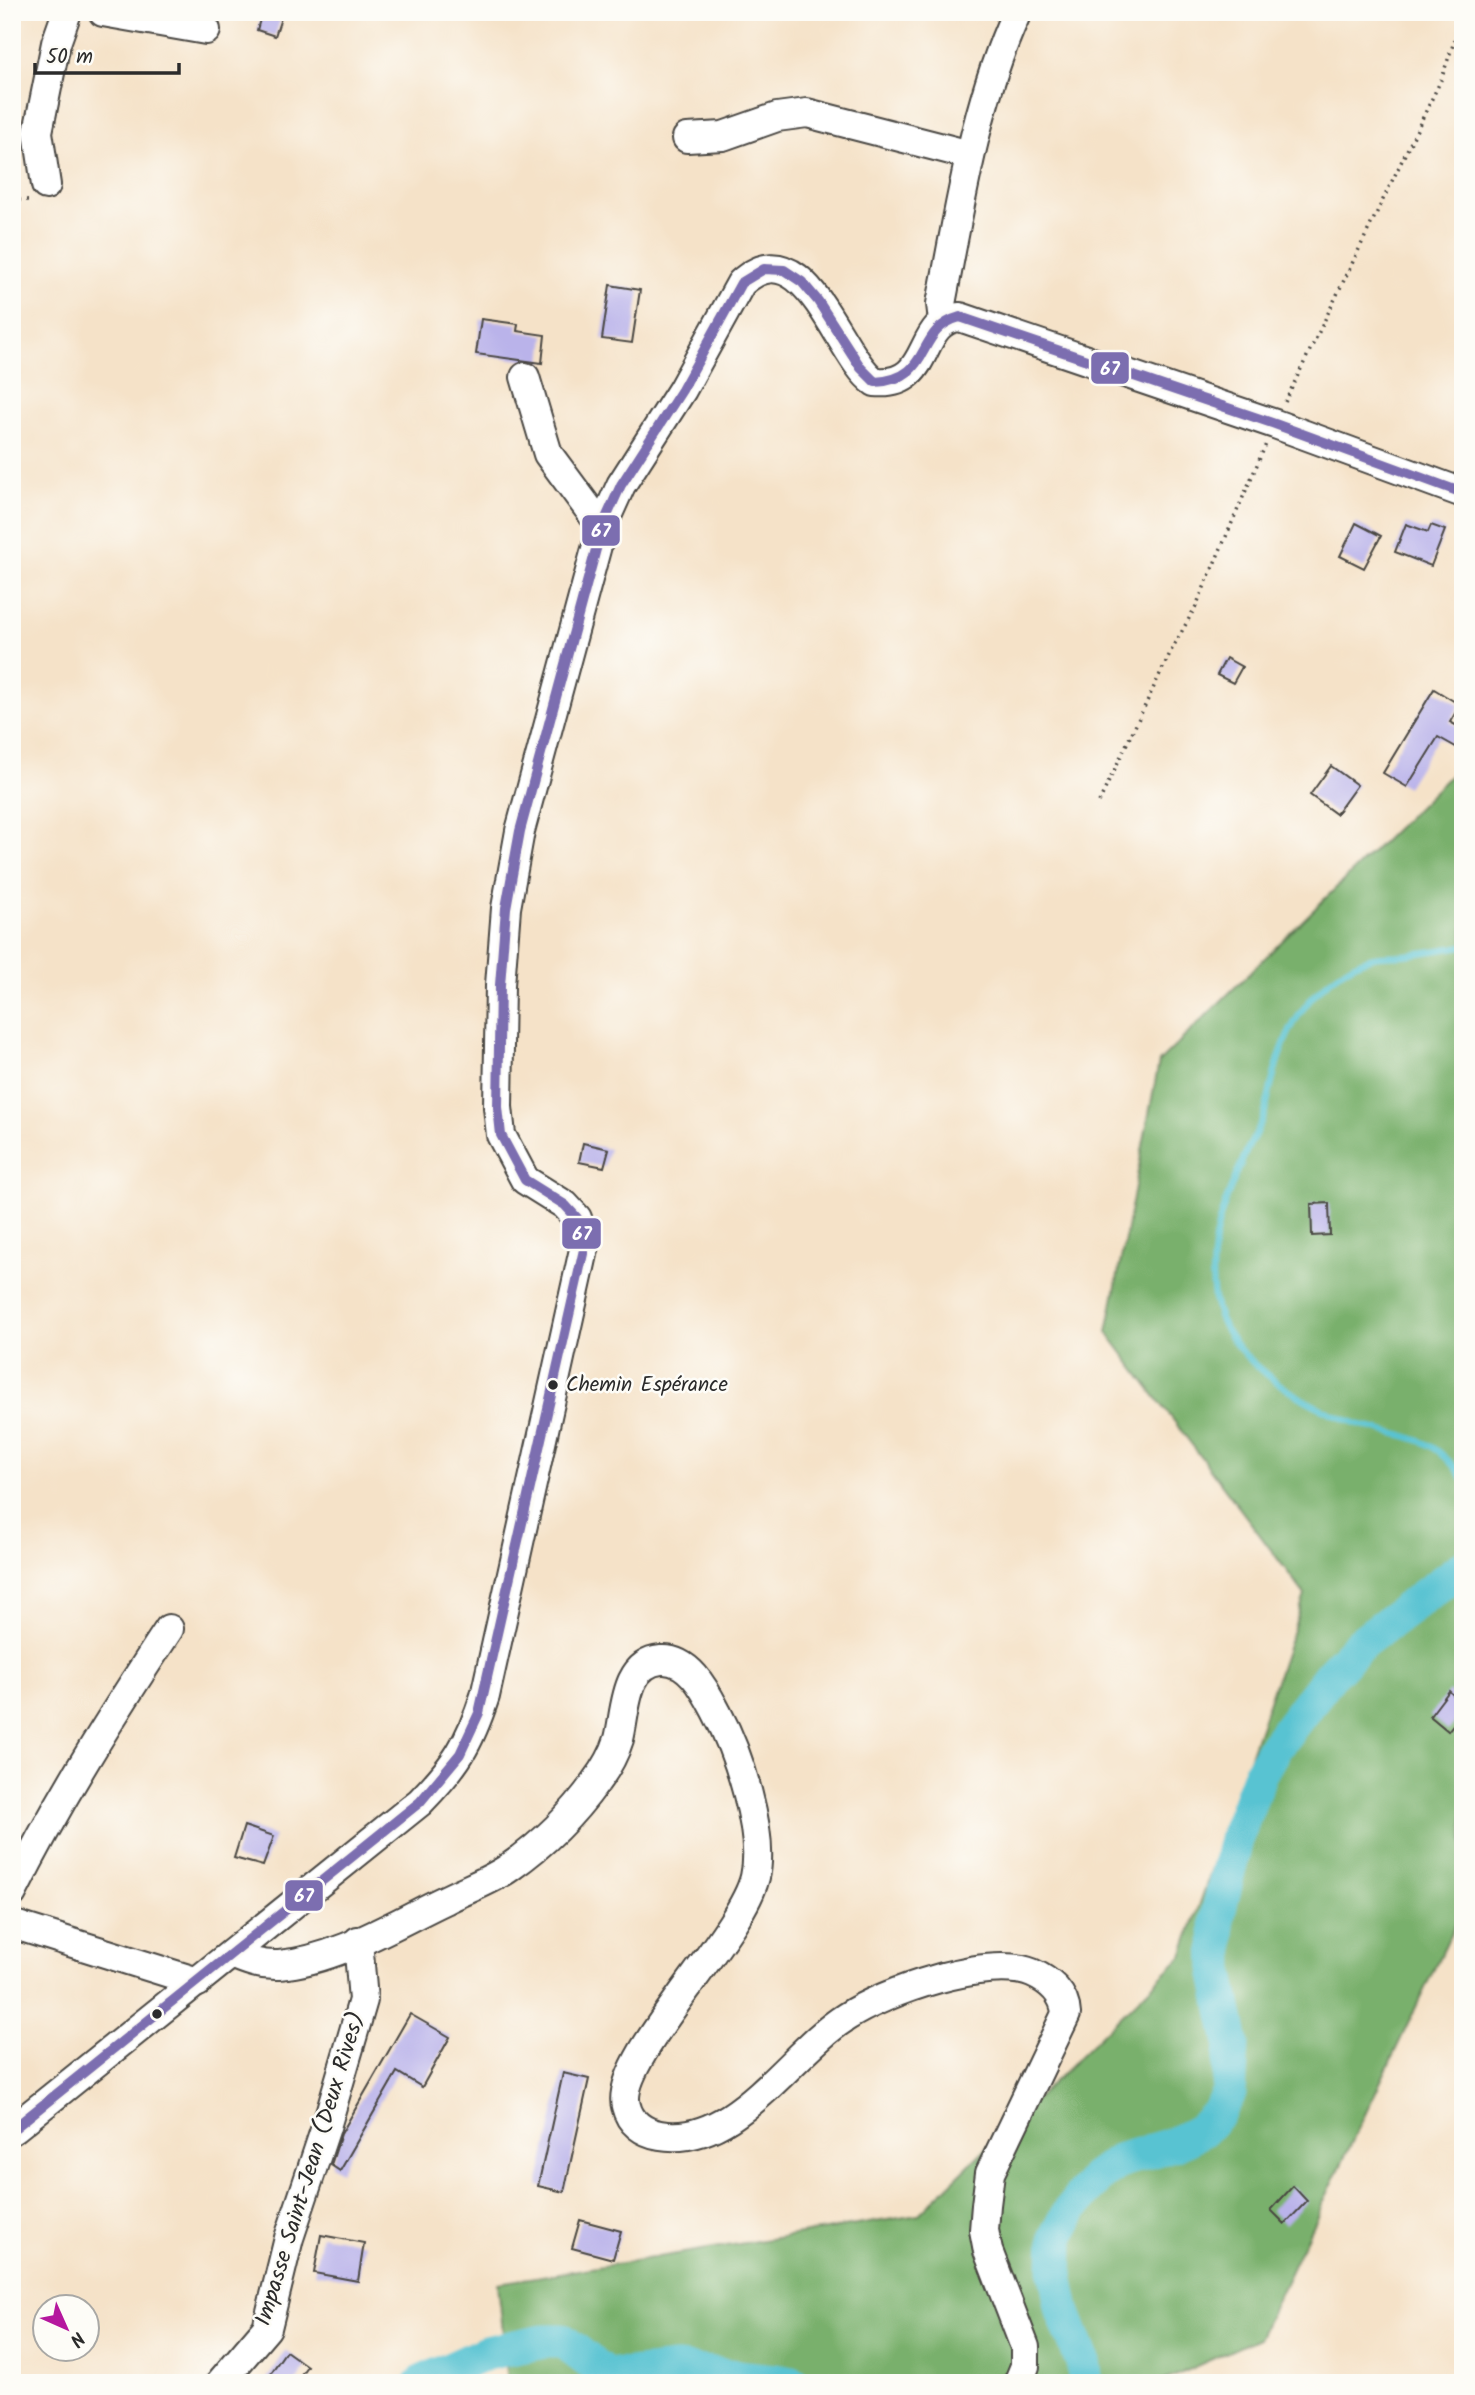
<svg xmlns="http://www.w3.org/2000/svg" width="1475" height="2395" font-family="Kalam,sans-serif">
	<style>
		.forest { fill: #79b06c; stroke: #526e4c; stroke-width: 2 }
		.lines { fill: none; stroke-linecap: round; stroke-linejoin: round }
		.stream { stroke: #58c3d2; stroke-width: 6 }
		.river { stroke: #58c3d2; stroke-width: 35 }
		.building { fill: #bab3ea }
		.minor-casing { stroke: #494643; stroke-width: 32 }
		.path { stroke: #494643; stroke-width: 3.5; stroke-dasharray: 2 5; stroke-linecap: butt }
		.minor { stroke: #fff; stroke-width: 28 }
		.bus-1-casing { stroke: #fdfcf7; stroke-width: 16 }
		.bus-1 { stroke: #7c6eb0; stroke-width: 10 }
		.bus-dot { fill: #2b2b2b; stroke: #fdfcf7; stroke-width: 2.5 }
		.labels { text-anchor: middle; dominant-baseline: central; stroke-width: 5; stroke-linejoin: round; paint-order: stroke }
		.bus-label { font-size: 21px; fill: #2b2b2b; stroke: #fdfcf7; text-anchor: start }
		.street-label { font-size: 23px; fill: #2b2b2b; stroke: #fdfcf7 }
		.line-badge { stroke: #fdfcf7; stroke-width: 2.5 }
		.badge-label { font-size: 19px; text-anchor: middle; font-weight: bold; fill: #fff }
	</style>
	<rect width="100%" height="100%" fill="#fdfcf7"/>
	<filter id="ink" filterUnits="userSpaceOnUse"><feTurbulence type="fractalNoise" baseFrequency=".0143" numOctaves="2"/><feDisplacementMap in="SourceGraphic" scale="14" xChannelSelector="R" yChannelSelector="G"/><feConvolveMatrix kernelMatrix="1 2 1 2 8 2 1 2 1" color-interpolation-filters="sRGB"/></filter>
	<filter id="wash" filterUnits="userSpaceOnUse"><feTurbulence type="fractalNoise" baseFrequency=".00686" numOctaves="4" result="noise"/><feDisplacementMap in="SourceGraphic" scale="28" xChannelSelector="R" yChannelSelector="G"/><feGaussianBlur stdDeviation="1.57" result="paint"/><feColorMatrix in="noise" values="0 0 0 0 0 0 0 0 0 0 0 0 0 0 0 0 0 1.4 0 .05"/><feComposite in="paint" operator="in"/></filter>
	<g filter="url(#wash)">
		<rect width="100%" height="100%" fill="#f5e2c8"/>
		<!-- forest -->
		<path class="forest" d="M 1463,763 L 1463,1908 L 1259,2338 L 1159,2383 L 508,2383 L 498,2283 L 918,2215 L 1182,1956 L 1305,1595 L 1107,1332 L 1159,1062 Z"/>
		<g class="lines">
			<!-- stream -->
			<path class="stream" d="M 1463,946 C 1444,949 1425,953 1405,955 C 1395,956 1384,955 1374,957 C 1356,961 1342,971 1328,982 C 1286,1018 1277,1060 1265,1112 C 1261,1126 1253,1138 1247,1150 C 1235,1178 1220,1210 1215,1240 C 1212,1259 1211,1279 1214,1298 C 1224,1359 1302,1403 1355,1423 C 1403,1440 1431,1430 1463,1479"/>
			<!-- river -->
			<g class="river">
				<path d="M 421,2383 L 486,2353 L 544,2341 L 563,2341 L 605,2374 L 622,2376 L 676,2370 L 792,2383"/>
				<path d="M 1086,2383 L 1083,2362 L 1063,2311 L 1056,2275 L 1057,2236 L 1072,2208 L 1095,2179 L 1121,2160 L 1174,2144 L 1202,2130 L 1217,2114 L 1229,2093 L 1232,2043 L 1218,1974 L 1217,1918 L 1237,1835 L 1260,1773 L 1275,1747 L 1331,1674 L 1361,1643 L 1463,1567"/>
			</g>
		</g>
		<g id="blocks">
			<!-- building -->
			<g class="building">
				<path d="M 262,12 L 283,12 L 275,36 L 257,30 Z"/>
				<path d="M 610,285 L 640,290 L 632,343 L 602,339 Z"/>
				<path d="M 481,319 L 518,324 L 517,331 L 545,335 L 542,363 L 476,354 Z"/>
				<path d="M 1356,523 L 1381,536 L 1364,568 L 1340,556 Z"/>
				<path d="M 1406,524 L 1428,532 L 1431,525 L 1445,530 L 1431,566 L 1395,552 Z"/>
				<path d="M 1226,658 L 1242,667 L 1233,683 L 1217,675 Z"/>
				<path d="M 1434,689 L 1460,705 L 1450,722 L 1463,729 L 1463,751 L 1438,737 L 1407,787 L 1383,773 Z"/>
				<path d="M 1331,766 L 1357,785 L 1336,814 L 1310,795 Z"/>
				<path d="M 583,1143 L 609,1149 L 604,1167 L 579,1162 Z"/>
				<path d="M 1329,1203 L 1330,1235 L 1312,1236 L 1311,1204 Z"/>
				<path d="M 1449,1691 L 1463,1704 L 1463,1712 L 1448,1731 L 1430,1716 Z"/>
				<path d="M 244,1826 L 274,1836 L 263,1866 L 234,1858 Z"/>
				<path d="M 410,2014 L 450,2037 L 422,2087 L 397,2072 L 340,2171 L 331,2165 L 341,2134 Z"/>
				<path d="M 563,2073 L 589,2079 L 564,2192 L 538,2186 Z"/>
				<path d="M 1293,2186 L 1307,2201 L 1285,2224 L 1271,2210 Z"/>
				<path d="M 580,2220 L 621,2231 L 613,2259 L 572,2248 Z"/>
				<path d="M 321,2235 L 364,2243 L 358,2281 L 314,2273 Z"/>
				<path d="M 286,2351 L 307,2366 L 295,2383 L 264,2383 Z"/>
			</g>
		</g>
	</g>
	<g filter="url(#ink)">
		<use href="#blocks" fill-opacity="0" stroke="#494643" stroke-width="2"/>
		<g class="lines">
			<!-- minor casing -->
			<g class="minor-casing">
				<g id="minor">
					<path d="M 103,12 L 206,30"/>
					<path d="M 687,138 L 723,136 L 777,117 L 807,113 L 970,155"/>
					<path d="M 46,185 L 38,132 L 56,43 L 67,12"/>
					<path d="M 943,321 L 941,304 C 960,206 975,103 1017,12"/>
					<path d="M 525,377 L 548,454 L 602,527"/>
					<path d="M 12,1893 C 58,1801 112,1715 169,1629"/>
					<path d="M 12,1924 L 198,1982"/>
					<path d="M 232,1954 C 248,1961 262,1966 279,1965 C 337,1960 394,1924 445,1900 C 466,1889 491,1881 510,1867 C 543,1844 573,1814 596,1782 C 606,1769 614,1755 619,1739 C 626,1712 624,1663 661,1660 C 690,1658 706,1692 717,1713 C 738,1752 765,1833 755,1877 C 741,1936 613,2060 626,2106 C 630,2123 643,2132 660,2135 C 735,2148 789,2053 846,2017 C 884,1992 988,1955 1032,1973 C 1050,1981 1065,1994 1066,2014 L 990,2173 L 986,2205 L 984,2230 L 988,2251 L 1025,2347 L 1025,2366 L 1018,2383"/>
					<path d="M 12,2130 L 420,1802 C 456,1765 469,1745 485,1696 L 585,1245 L 577,1218 L 565,1205 L 525,1180 L 501,1135 L 498,1107 L 500,985 L 506,908 L 520,831 L 602,527 L 621,485 L 682,390 L 741,283 C 805,224 838,358 875,382 C 934,388 915,320 960,317 L 1275,424 L 1463,493"/>
					<path d="M 220,2383 L 267,2328 L 289,2238 L 326,2127 L 363,2000 L 358,1941"/>
				</g>
			</g>
			<!-- path -->
			<g class="path">
				<path d="M 12,200 L 29,200"/>
				<path d="M 1285,402 L 1441,80 L 1456,36 L 1459,12"/>
				<path d="M 1099,802 L 1172,649 L 1196,606 L 1266,444"/>
			</g>
			<!-- minor -->
			<use href="#minor" class="minor"/>
			<!-- bus-1 casing -->
			<g class="bus-1-casing">
				<path id="bus-1" d="M 12,2130 L 420,1802 L 460,1754 L 479,1713 L 585,1245 L 577,1218 L 565,1205 L 525,1180 L 501,1135 L 498,1107 L 500,985 L 506,908 L 520,831 L 602,527 L 621,485 L 682,390 L 741,283 L 764,269 L 784,270 L 802,282 L 818,301 L 861,368 L 875,382 C 935,379 913,330 960,317 L 1275,424 L 1463,493"/>
			</g>
			<!-- bus-1 -->
			<use href="#bus-1" class="bus-1"/>
		</g>
	</g>
	<!-- markers -->
	<g class="bus-dot">
		<circle cx="553" cy="1385" r="6"/>
		<circle cx="157" cy="2014" r="6"/>
	</g>
	<g class="labels">
		<!-- bus labels -->
		<g class="bus-label">
			<text x="566" y="1385">Chemin Espérance</text>
		</g>
		<!-- street labels -->
		<g class="street-label">
			<text transform="translate(311 2169) rotate(-73)">Impasse Saint-Jean (Deux Rives)</text>
		</g>
	</g>
	<g class="line-badge">
		<rect x="1090" y="351" width="40" height="34" rx="7" fill="#7c6eb0"/>
		<rect x="581" y="514" width="40" height="33" rx="7" fill="#7c6eb0"/>
		<rect x="561" y="1217" width="41" height="33" rx="7" fill="#7c6eb0"/>
		<rect x="284" y="1879" width="40" height="33" rx="7" fill="#7c6eb0"/>
	</g>
	<g class="badge-label">
		<text x="1110" y="375">67</text>
		<text x="601" y="537">67</text>
		<text x="582" y="1240">67</text>
		<text x="304" y="1902">67</text>
	</g>
	<!-- margin -->
	<rect width="1475" height="2395" fill="none" stroke="#fdfcf7" stroke-width="42"/>
	<!-- north arrow -->
	<g transform="translate(66 2328) rotate(135)"><circle r="33" fill="#fdfcf7" stroke="#a9a8a5" stroke-width="2"/>
	<path d="M0-5L12 26L0 18L-12 26Z" fill="#b5179e"/>
	<text y="-10" font-size="19" font-weight="bold" text-anchor="middle" fill="#2b2b2b">N</text>
	</g>
	<!-- scale -->
	<path d="M35 63v10h144v-10" fill="none" stroke="#2b2b2b" stroke-width="3.5"/>
	<text x="46" y="63" font-size="21" fill="#2b2b2b" stroke="#fdfcf7" stroke-width="5" paint-order="stroke">50 m</text>
</svg>
